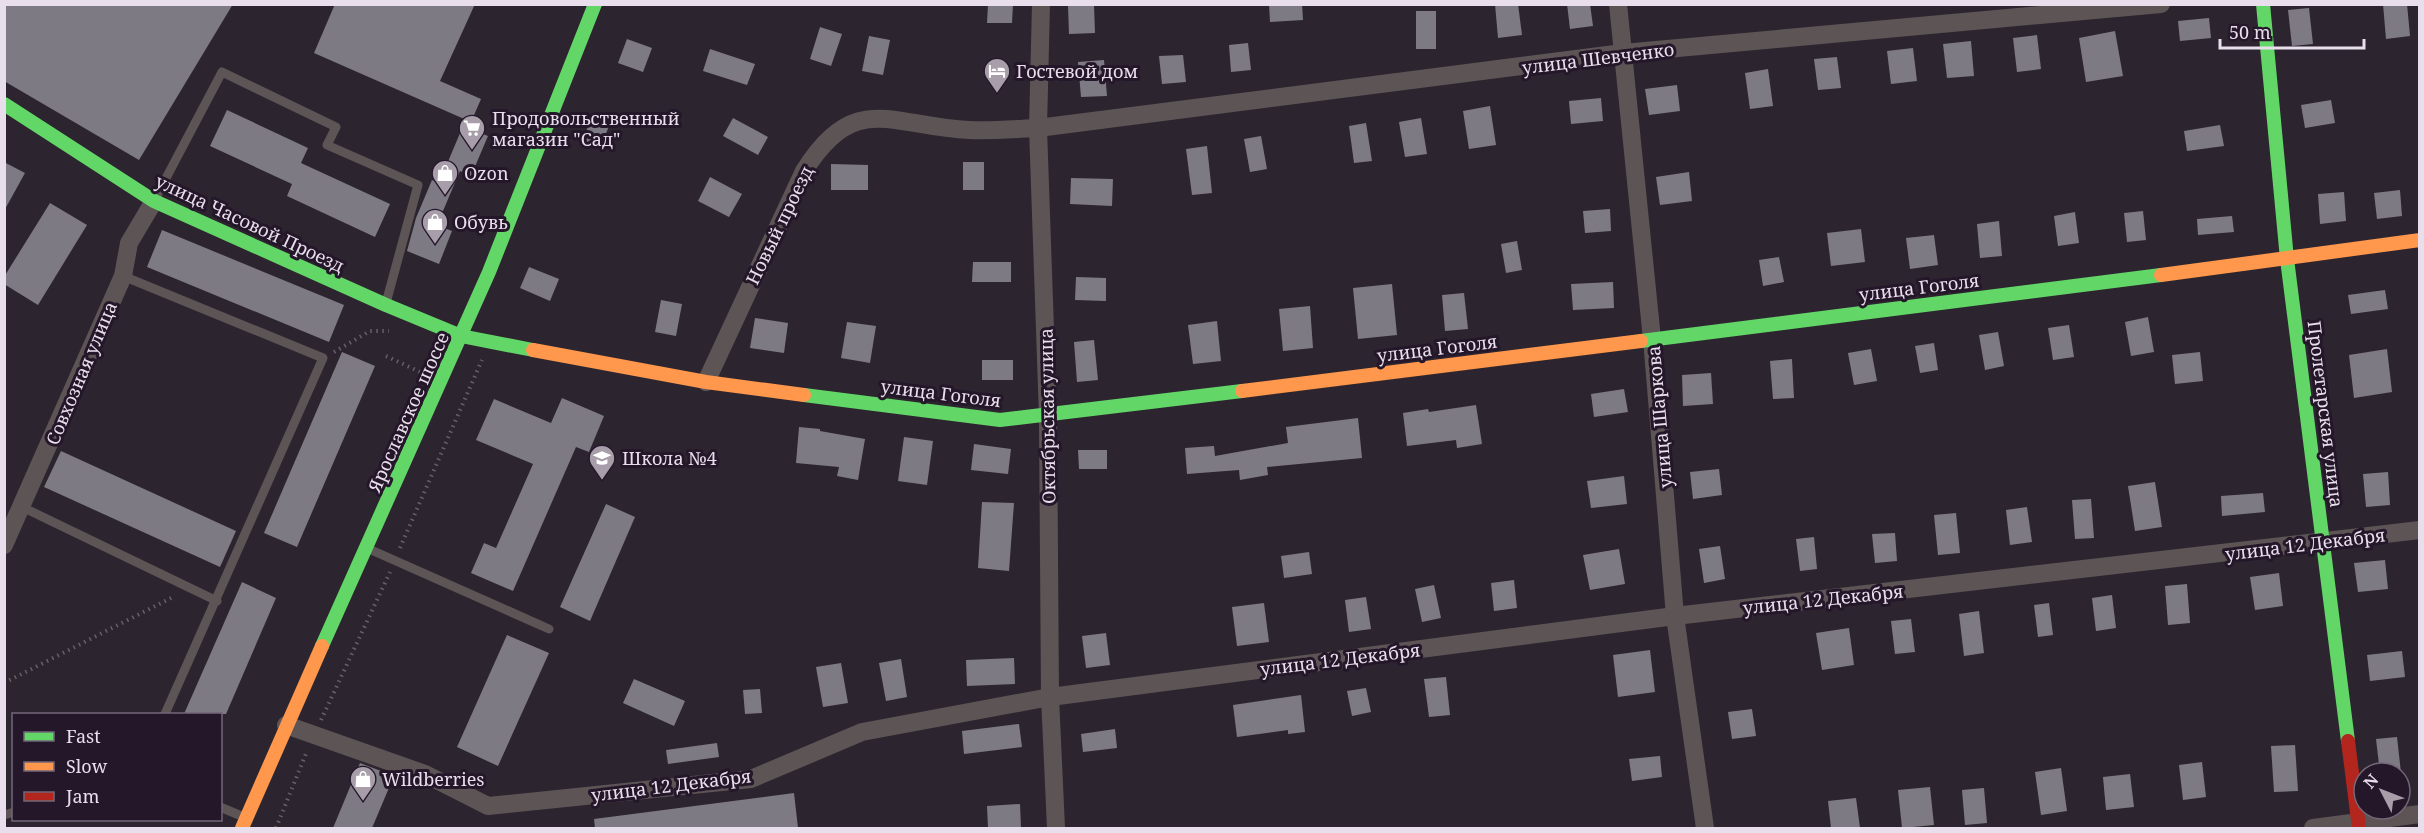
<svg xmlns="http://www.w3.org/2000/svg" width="2424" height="833" font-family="'Noto Serif',serif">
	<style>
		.building { fill: #7e7a84 }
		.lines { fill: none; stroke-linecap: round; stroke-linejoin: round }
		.path { stroke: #686064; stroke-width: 4; stroke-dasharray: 1.5 4.5; stroke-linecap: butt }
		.lane { stroke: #5d5455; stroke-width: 9 }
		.street { stroke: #5d5455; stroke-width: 18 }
		.fast { stroke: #63d668; stroke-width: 14 }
		.slow { stroke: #ff974d; stroke-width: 14 }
		.jam { stroke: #b3261e; stroke-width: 14 }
		.labels { text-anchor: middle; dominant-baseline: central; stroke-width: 6; stroke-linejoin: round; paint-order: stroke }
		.street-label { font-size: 18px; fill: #e9dfec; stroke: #24172a }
		.poi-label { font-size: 18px; fill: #e9dfec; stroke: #24172a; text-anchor: start }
	</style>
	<rect width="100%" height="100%" fill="#2c252f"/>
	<!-- building -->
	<g class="building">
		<path d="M 4,4 L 233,4 L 139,160 L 4,81 Z"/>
		<path d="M 335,4 L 475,4 L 440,81 L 481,99 L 471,122 L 314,53 Z"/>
		<path d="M 988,4 L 1013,4 L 1012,23 L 987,23 Z"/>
		<path d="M 1269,4 L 1302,4 L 1303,20 L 1270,22 Z"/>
		<path d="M 1495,4 L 1518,4 L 1522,35 L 1498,38 Z"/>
		<path d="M 1567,4 L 1590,4 L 1593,26 L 1570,29 Z"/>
		<path d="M 2383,4 L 2407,4 L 2410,36 L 2386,39 Z"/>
		<path d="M 1094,5 L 1095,33 L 1069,34 L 1068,6 Z"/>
		<path d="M 2309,8 L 2313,44 L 2292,46 L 2288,10 Z"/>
		<rect x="1416" y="11" width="20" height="38"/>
		<path d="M 2209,18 L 2211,38 L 2180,41 L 2178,21 Z"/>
		<path d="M 820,27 L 842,34 L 831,66 L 810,59 Z"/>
		<path d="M 2115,31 L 2123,76 L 2086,82 L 2079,38 Z"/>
		<path d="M 2037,35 L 2041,69 L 2017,72 L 2013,38 Z"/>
		<path d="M 869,36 L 890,40 L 883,75 L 862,71 Z"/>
		<path d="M 627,39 L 652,48 L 643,72 L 618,63 Z"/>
		<path d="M 1971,41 L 1974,76 L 1947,78 L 1943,44 Z"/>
		<path d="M 1248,43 L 1251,70 L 1231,72 L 1229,45 Z"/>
		<path d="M 1913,48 L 1917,81 L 1891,84 L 1887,51 Z"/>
		<path d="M 710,49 L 755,64 L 747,85 L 703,71 Z"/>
		<path d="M 1183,55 L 1186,82 L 1162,84 L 1159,56 Z"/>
		<path d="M 1837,57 L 1841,88 L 1818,90 L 1814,59 Z"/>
		<path d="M 1104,60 L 1107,96 L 1081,97 L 1078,62 Z"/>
		<path d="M 1768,69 L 1773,106 L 1750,109 L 1745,73 Z"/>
		<path d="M 1677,85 L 1680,111 L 1649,115 L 1645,89 Z"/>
		<path d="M 1601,98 L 1603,121 L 1571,124 L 1569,101 Z"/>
		<path d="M 2331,100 L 2335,123 L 2305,128 L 2301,105 Z"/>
		<path d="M 1490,106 L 1496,145 L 1469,149 L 1463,111 Z"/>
		<path d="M 227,110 L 308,148 L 301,163 L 390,204 L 375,237 L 287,196 L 292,184 L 210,146 Z"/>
		<path d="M 733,118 L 768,137 L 758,155 L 723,136 Z"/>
		<path d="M 1421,118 L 1427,154 L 1405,157 L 1399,122 Z"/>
		<path d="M 591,119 L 609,126 L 600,149 L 582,142 Z"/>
		<path d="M 1366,123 L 1372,161 L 1354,163 L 1349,126 Z"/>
		<path d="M 2220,125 L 2224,146 L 2187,151 L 2184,131 Z"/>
		<path d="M 463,126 L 488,136 L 471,176 L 460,171 L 437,225 L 452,231 L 439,264 L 407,251 L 416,218 L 432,180 L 439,183 Z"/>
		<path d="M 1261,136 L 1267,169 L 1250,172 L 1244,139 Z"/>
		<path d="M 1207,146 L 1212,193 L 1192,195 L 1186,149 Z"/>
		<path d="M 4,162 L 25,173 L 4,211 Z"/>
		<rect x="963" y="162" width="21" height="28"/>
		<path d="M 831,164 L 868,165 L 868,190 L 831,190 Z"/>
		<path d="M 1689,172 L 1692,201 L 1660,205 L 1656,177 Z"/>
		<path d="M 710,177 L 742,194 L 729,217 L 698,201 Z"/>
		<path d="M 1071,178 L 1113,179 L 1112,206 L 1070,204 Z"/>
		<path d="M 2400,190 L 2402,216 L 2377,219 L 2374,193 Z"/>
		<path d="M 2344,192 L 2346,221 L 2320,224 L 2318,194 Z"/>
		<path d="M 50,203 L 87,225 L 38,305 L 4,284 L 4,277 Z"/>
		<path d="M 1610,209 L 1611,231 L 1585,233 L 1583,211 Z"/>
		<path d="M 2143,211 L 2146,240 L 2127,242 L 2124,213 Z"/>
		<path d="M 2075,212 L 2079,243 L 2058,246 L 2054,216 Z"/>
		<path d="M 2232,216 L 2234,232 L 2198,235 L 2197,219 Z"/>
		<path d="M 1999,221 L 2002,256 L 1980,258 L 1977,224 Z"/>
		<path d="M 1861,229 L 1865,262 L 1831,266 L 1827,233 Z"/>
		<path d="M 162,230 L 344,305 L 329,342 L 147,267 Z"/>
		<path d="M 1934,235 L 1938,265 L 1910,269 L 1906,238 Z"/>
		<path d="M 1517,241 L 1522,270 L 1506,273 L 1501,244 Z"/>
		<path d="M 1779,257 L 1784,282 L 1763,286 L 1759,260 Z"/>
		<path d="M 973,262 L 1011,262 L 1011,282 L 972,282 Z"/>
		<path d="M 529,267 L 559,279 L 550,301 L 520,288 Z"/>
		<path d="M 1076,277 L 1106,278 L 1106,301 L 1075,300 Z"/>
		<path d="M 1613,282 L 1614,308 L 1573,310 L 1571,284 Z"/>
		<path d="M 1392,284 L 1397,335 L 1358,339 L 1353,288 Z"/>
		<path d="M 2385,290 L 2388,309 L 2351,314 L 2348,295 Z"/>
		<path d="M 1464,293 L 1468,329 L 1445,331 L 1442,295 Z"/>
		<path d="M 661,300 L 682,304 L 676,336 L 655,332 Z"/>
		<path d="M 1310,306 L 1313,348 L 1283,351 L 1279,309 Z"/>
		<path d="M 2148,317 L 2154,352 L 2131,356 L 2125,322 Z"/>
		<path d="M 755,318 L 788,323 L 784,353 L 750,348 Z"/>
		<path d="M 1217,321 L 1221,361 L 1193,364 L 1188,325 Z"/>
		<path d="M 847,322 L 876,326 L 870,363 L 841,358 Z"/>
		<path d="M 2069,325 L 2074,357 L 2053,360 L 2048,328 Z"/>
		<path d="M 1998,332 L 2004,366 L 1985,370 L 1979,335 Z"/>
		<path d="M 1094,340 L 1098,380 L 1077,382 L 1074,342 Z"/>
		<path d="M 1934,343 L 1938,370 L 1920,373 L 1915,346 Z"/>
		<path d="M 1871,349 L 1877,381 L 1854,385 L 1848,353 Z"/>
		<path d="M 2387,349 L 2392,392 L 2354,398 L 2349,355 Z"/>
		<path d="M 342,352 L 375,366 L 297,547 L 264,533 Z"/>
		<path d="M 2200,352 L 2203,381 L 2175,384 L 2172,355 Z"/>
		<path d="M 1792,359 L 1794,398 L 1773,399 L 1770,361 Z"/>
		<rect x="982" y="360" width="31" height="20"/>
		<path d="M 1711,373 L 1713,404 L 1683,406 L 1682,375 Z"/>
		<path d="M 1624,389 L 1628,412 L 1594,417 L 1591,394 Z"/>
		<path d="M 562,398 L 604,416 L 589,452 L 576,447 L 513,591 L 471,573 L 484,543 L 496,548 L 533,464 L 476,440 L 494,399 L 551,423 Z"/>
		<path d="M 1476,405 L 1482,444 L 1457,448 L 1456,440 L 1407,446 L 1403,413 L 1428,409 L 1429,412 Z"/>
		<path d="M 1358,418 L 1362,458 L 1267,467 L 1268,475 L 1240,480 L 1239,470 L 1187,474 L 1185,448 L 1214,446 L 1215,456 L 1288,443 L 1286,427 Z"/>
		<path d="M 799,427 L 820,429 L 820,431 L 865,439 L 858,480 L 837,476 L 839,467 L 796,463 Z"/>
		<path d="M 904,437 L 933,441 L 927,485 L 898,481 Z"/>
		<path d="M 974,444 L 1011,449 L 1008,474 L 971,470 Z"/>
		<path d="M 1078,450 L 1107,450 L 1107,469 L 1079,469 Z"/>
		<path d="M 61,451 L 236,531 L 220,567 L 44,487 Z"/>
		<path d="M 1719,469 L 1722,495 L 1693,499 L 1690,472 Z"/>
		<path d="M 2388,472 L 2390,505 L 2366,507 L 2363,474 Z"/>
		<path d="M 1624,476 L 1627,504 L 1591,508 L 1587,481 Z"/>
		<path d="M 2155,482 L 2162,527 L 2135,531 L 2128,486 Z"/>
		<path d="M 2263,493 L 2265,512 L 2222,516 L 2221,496 Z"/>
		<path d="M 2091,499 L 2094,538 L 2075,539 L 2072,500 Z"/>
		<path d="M 982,502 L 1014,503 L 1009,571 L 978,568 Z"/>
		<path d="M 606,504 L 635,517 L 590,621 L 560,607 Z"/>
		<path d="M 2027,507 L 2032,542 L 2010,545 L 2006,510 Z"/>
		<path d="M 1956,513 L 1960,553 L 1938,555 L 1934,515 Z"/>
		<path d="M 1895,533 L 1897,561 L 1875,563 L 1872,534 Z"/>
		<path d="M 1814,537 L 1817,569 L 1800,571 L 1796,539 Z"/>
		<path d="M 1720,546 L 1725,579 L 1704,583 L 1699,549 Z"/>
		<path d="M 1619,549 L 1625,584 L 1590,590 L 1583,555 Z"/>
		<path d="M 1309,552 L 1312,574 L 1284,578 L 1281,556 Z"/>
		<path d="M 2385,560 L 2388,589 L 2358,592 L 2354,563 Z"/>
		<path d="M 2279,573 L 2283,606 L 2255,610 L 2250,577 Z"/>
		<path d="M 1514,580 L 1517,608 L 1494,611 L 1491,583 Z"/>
		<path d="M 242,582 L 276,598 L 226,714 L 184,714 Z"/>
		<path d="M 2187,584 L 2190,623 L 2168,625 L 2165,586 Z"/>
		<path d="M 1434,585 L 1441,618 L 1422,622 L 1415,589 Z"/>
		<path d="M 2112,595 L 2116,628 L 2096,631 L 2092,598 Z"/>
		<path d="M 1366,597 L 1371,629 L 1349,632 L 1345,600 Z"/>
		<path d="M 1264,603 L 1269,642 L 1237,646 L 1232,607 Z"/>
		<path d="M 2049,603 L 2053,635 L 2038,637 L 2034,605 Z"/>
		<path d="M 1979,611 L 1984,653 L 1964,656 L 1959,614 Z"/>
		<path d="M 1911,619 L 1915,652 L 1895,654 L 1891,621 Z"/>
		<path d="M 1849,628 L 1854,665 L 1822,670 L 1816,633 Z"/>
		<path d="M 1106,633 L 1110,665 L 1086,668 L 1082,636 Z"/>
		<path d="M 507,635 L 549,653 L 498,766 L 457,747 Z"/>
		<path d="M 1650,650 L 1655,692 L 1618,697 L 1613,655 Z"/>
		<path d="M 2402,651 L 2405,677 L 2370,681 L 2367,655 Z"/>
		<path d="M 1014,658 L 1015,684 L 967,686 L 966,660 Z"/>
		<path d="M 901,659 L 907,697 L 886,701 L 879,663 Z"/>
		<path d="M 841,663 L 848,703 L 823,707 L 816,667 Z"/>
		<path d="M 1446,677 L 1450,715 L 1429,717 L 1424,679 Z"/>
		<path d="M 634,679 L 685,701 L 674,726 L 623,703 Z"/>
		<path d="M 1366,688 L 1371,712 L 1352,716 L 1347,691 Z"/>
		<path d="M 760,689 L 762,713 L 745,714 L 743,690 Z"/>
		<path d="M 1301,695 L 1305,732 L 1288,734 L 1288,730 L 1237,737 L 1233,705 Z"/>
		<path d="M 1752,709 L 1756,736 L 1732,739 L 1728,712 Z"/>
		<path d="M 1019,724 L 1022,747 L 964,754 L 962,731 Z"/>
		<path d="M 1115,729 L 1117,748 L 1083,752 L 1081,734 Z"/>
		<path d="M 2397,737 L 2401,773 L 2380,773 L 2376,739 Z"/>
		<path d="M 717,743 L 719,757 L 668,764 L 666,750 Z"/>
		<path d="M 2295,745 L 2298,791 L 2274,792 L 2271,746 Z"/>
		<path d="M 1660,756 L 1662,777 L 1632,781 L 1629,759 Z"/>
		<path d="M 2202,762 L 2206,797 L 2183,800 L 2179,765 Z"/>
		<path d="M 360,763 L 394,776 L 372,828 L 333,828 Z"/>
		<path d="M 2061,768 L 2067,811 L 2041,815 L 2035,772 Z"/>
		<path d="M 2130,774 L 2134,807 L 2106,810 L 2103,777 Z"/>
		<path d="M 1930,787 L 1934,825 L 1902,828 L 1898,790 Z"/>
		<path d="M 1984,788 L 1987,823 L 1965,825 L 1962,790 Z"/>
		<path d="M 794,793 L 798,828 L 595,828 L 594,819 Z"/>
		<path d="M 1856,798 L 1860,828 L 1831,828 L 1828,801 Z"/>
		<path d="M 1020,804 L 1021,828 L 988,828 L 987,806 Z"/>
	</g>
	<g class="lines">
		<!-- path -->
		<g class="path">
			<path d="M 334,352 L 370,331 L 389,331"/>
			<path d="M 386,356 L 420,372"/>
			<path d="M 400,548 L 482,360"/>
			<path d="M 4,683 L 175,596"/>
			<path d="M 321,720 L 390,572"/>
			<path d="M 276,828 L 307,751"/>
		</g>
		<!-- lane -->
		<g class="lane">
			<path d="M 155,199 L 222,72 L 336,127 L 327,145 L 418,185 L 386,303"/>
			<path d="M 123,276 L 323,358 L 165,714"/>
			<path d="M 22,507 L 217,601"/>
			<path d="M 369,549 L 549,629"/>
			<path d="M 220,807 L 244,817"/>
			<path d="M 4,815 L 14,812"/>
		</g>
		<!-- street -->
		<g class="street">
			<path d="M 1041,4 L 1038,128 L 1048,416 L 1050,697 L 1056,828"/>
			<path d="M 1618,4 L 1652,339 L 1675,616 L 1705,828"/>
			<path d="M 706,382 L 804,171 C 855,89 893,127 969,130 C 992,131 1015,129 1038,128 L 1623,53 L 2161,4"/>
			<path d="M 4,545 L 123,276 L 129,243 L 154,201"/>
			<path d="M 286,725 L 425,774 L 488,806 L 751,779 L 862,732 L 1050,697 L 1675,616 L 2420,530"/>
			<path d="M 2313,828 L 2420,814"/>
		</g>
		<!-- fast -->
		<g class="fast">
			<path d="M 2263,4 L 2287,259 L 2348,741"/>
			<path d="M 4,104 L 154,201 L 386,305 L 461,336 L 533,350"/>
			<path d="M 1641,341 L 2161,275"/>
			<path d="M 804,395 L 1000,420 L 1242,391"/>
			<path d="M 322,646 L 489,272 L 595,4"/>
		</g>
		<!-- slow -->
		<g class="slow">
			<path d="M 2161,275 L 2420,240"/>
			<path d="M 533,350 L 706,382 L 804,395"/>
			<path d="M 1242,391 L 1641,341"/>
			<path d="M 242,828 L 322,646"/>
		</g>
		<!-- jam -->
		<path class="jam" d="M 2348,741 L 2359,828"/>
	</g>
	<!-- icons -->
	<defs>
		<g id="hotel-pin" transform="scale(1.35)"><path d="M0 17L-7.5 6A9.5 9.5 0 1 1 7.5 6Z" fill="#a79eaa" stroke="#24172a"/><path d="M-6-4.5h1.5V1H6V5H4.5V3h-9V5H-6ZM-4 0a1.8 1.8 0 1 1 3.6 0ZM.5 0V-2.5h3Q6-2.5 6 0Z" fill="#fff"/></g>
		<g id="supermarket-pin" transform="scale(1.35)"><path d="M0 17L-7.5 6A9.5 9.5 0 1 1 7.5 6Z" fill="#a79eaa" stroke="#24172a"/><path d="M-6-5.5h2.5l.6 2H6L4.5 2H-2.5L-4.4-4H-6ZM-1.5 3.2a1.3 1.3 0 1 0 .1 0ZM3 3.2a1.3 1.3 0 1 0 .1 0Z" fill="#fff"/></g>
		<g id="shop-pin" transform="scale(1.35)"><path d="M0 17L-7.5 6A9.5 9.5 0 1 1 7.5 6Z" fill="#a79eaa" stroke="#24172a"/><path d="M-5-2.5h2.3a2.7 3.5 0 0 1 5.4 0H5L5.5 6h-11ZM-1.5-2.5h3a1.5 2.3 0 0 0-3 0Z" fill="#fff"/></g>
		<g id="school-pin" transform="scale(1.35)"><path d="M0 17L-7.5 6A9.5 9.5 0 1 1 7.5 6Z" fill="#a79eaa" stroke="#24172a"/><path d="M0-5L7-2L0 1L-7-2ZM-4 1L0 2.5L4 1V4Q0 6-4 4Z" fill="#fff"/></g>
	</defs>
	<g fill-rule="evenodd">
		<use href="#hotel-pin" x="997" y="71"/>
		<use href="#supermarket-pin" x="472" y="128"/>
		<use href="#shop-pin" x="445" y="173"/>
		<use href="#shop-pin" x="435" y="222"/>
		<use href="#school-pin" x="602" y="458"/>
		<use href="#shop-pin" x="363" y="779"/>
	</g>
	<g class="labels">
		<!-- street labels -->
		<g class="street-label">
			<text transform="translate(1598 58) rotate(-7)">улица Шевченко</text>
			<text transform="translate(250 223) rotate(25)">улица Часовой Проезд</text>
			<text transform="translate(779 225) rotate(-64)">Новый проезд</text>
			<text transform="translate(1919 287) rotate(-7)">улица Гоголя</text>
			<text transform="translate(1437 348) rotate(-7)">улица Гоголя</text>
			<text transform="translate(81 373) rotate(-67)">Совхозная улица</text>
			<text transform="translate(941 393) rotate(7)">улица Гоголя</text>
			<text transform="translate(408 412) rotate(-66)">Ярославское шоссе</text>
			<text transform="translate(2326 414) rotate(83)">Пролетарская улица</text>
			<text transform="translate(1047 416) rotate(-91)">Октябрьская улица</text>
			<text transform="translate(1659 417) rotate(-95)">улица Шаркова</text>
			<text transform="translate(2305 544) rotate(-7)">улица 12 Декабря</text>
			<text transform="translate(1823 599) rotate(-6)">улица 12 Декабря</text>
			<text transform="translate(1340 659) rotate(-7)">улица 12 Декабря</text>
			<text transform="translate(671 785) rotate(-7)">улица 12 Декабря</text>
		</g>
		<!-- poi labels -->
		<g class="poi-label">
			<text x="1016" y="71">Гостевой дом</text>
			<text x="492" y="118">Продовольственный<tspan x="492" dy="21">магазин "Сад"</tspan></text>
			<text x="464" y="173">Ozon</text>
			<text x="454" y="222">Обувь</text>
			<text x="622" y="458">Школа №4</text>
			<text x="382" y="779">Wildberries</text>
		</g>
	</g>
	<!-- border -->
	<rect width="2424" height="833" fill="none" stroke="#e9dfec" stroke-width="12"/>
	<!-- legend -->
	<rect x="12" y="713" width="210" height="108" fill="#24172a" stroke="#736778" stroke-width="1.5"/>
	<rect x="24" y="732" width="30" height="9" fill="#63d668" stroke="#736778" stroke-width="1.5"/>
	<text x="66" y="743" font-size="18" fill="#e9dfec">Fast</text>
	<rect x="24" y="762" width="30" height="9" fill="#ff974d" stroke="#736778" stroke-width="1.5"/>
	<text x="66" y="773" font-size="18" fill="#e9dfec">Slow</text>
	<rect x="24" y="792" width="30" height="9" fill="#b3261e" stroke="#736778" stroke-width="1.5"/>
	<text x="66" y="803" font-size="18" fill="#e9dfec">Jam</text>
	<!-- north arrow -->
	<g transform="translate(2382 791) rotate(312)"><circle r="28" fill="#24172a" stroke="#736778" stroke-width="1.5"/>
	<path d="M0-4.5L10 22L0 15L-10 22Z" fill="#a79eaa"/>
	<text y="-9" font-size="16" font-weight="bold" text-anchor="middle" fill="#e9dfec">N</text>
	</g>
	<!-- scale -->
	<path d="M2220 39v9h144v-9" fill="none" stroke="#e9dfec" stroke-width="3"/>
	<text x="2229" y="39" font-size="18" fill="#e9dfec" stroke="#24172a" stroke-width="4.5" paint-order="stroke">50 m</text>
</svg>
